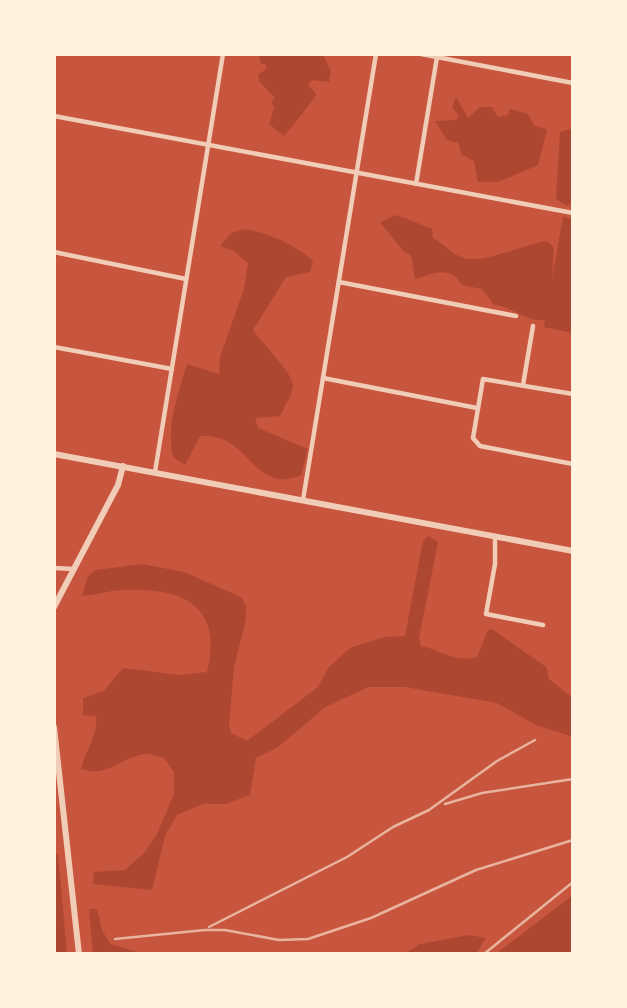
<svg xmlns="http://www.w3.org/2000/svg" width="627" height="1008" font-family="'Source Serif 4',serif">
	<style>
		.green { fill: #ae4732 }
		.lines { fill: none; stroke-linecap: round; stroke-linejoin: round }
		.minor { stroke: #f1ccb7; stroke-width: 4.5 }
		.tertiary { stroke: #f1ccb7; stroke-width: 6 }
		.rail { stroke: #e9b49f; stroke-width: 2.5 }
	</style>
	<rect width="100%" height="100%" fill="#c8553d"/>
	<!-- green -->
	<g class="green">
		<path d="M 259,54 L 323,54 L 331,71 L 329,82 L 312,80 L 308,85 L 316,94 C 316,97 289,131 284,136 L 269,124 L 274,108 L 271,102 L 275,98 L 259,81 L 258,74 L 267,69 L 265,64 L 261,64 Z"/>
		<path d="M 456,97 L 468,118 L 480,107 L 492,107 L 498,117 L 508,115 L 510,109 L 528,114 L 534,125 L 547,130 L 538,165 L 498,182 L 478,182 L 474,161 L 462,155 L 458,143 L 447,140 L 435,121 L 456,120 L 459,116 L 452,107 Z"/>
		<path d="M 573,128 L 573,202 L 567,206 L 556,199 L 560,132 Z"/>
		<path d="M 397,215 L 432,229 L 433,238 C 443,243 451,253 461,257 C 478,266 525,244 547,241 L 554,248 L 552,278 L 563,217 L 573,219 L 573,333 L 544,327 L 545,320 C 527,323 511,306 494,305 L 482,289 L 462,285 C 449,265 435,273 415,279 L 411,255 L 403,251 L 380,222 Z"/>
		<path d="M 245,229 C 266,232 298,246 313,261 L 310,272 L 286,277 L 253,330 C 261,342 293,373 293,385 C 293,394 284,407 280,416 L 255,418 L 258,428 L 308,449 L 301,475 C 253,496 250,432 200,436 L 185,465 L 173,457 C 166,426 178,394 187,364 L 219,374 L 220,357 L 244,289 L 248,263 L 234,251 L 220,246 L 231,233 Z"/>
		<path d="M 428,536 L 438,542 L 419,638 L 421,646 C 441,650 455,663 477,657 L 488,630 L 492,629 L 546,667 L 549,679 L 573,698 L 573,737 L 536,725 L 497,703 L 405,687 L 368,687 L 324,708 L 277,748 L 256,758 L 250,795 L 226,804 L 203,804 L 177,815 L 165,836 L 152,890 L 93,884 L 94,872 L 125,870 L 144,853 L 157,834 L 174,794 L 174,772 L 164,758 C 160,757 152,754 147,754 C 124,755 106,779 81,769 C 85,751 99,734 96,716 L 83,715 L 83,698 L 104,691 L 123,668 L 180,675 L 207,672 C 223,606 184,588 125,590 C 110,590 96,595 82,596 L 88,576 L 96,570 L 142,564 L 184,572 L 241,597 L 246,606 L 246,619 L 234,667 L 229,725 L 231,733 L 247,741 L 318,687 L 328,668 L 350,648 L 384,637 L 405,636 L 423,541 Z"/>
		<path d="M 58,854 L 67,954 L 54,954 L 54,855 Z"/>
		<path d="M 573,895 L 573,954 L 496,954 Z"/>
		<path d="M 89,909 L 97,909 L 102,930 L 110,944 L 145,954 L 93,954 Z"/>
		<path d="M 469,935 L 486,938 L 476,954 L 404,954 L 420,944 Z"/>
	</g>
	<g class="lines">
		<!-- minor -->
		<g class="minor">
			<path d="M 421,54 L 573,83"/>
			<path d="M 54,116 L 573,213"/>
			<path d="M 416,184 L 437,57"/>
			<path d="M 54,252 L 186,279"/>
			<path d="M 339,282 L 516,316"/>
			<path d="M 54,347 L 172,369"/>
			<path d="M 323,378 L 477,408"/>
			<path d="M 523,385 L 533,326"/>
			<path d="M 573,394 L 483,379 L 473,438 L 480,446 L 573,464"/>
			<path d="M 155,472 L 223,54"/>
			<path d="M 303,500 L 376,54"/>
			<path d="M 495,536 L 495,564 L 486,614 L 543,625"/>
			<path d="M 54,568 L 74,569"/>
		</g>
		<!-- tertiary -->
		<g class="tertiary">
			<path d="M 54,454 L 573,551"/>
			<path d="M 54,607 L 118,485 L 123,466"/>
			<path d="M 54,727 L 79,954"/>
		</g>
		<!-- rail -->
		<g class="rail">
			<path d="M 445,804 L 482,793 L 573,779"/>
			<path d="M 209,927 L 347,857 L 393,827 L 429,810 L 497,761 L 535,740"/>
			<path d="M 115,939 L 205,930 L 225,930 L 279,940 L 308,939 L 371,918 L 476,870 L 573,840"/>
			<path d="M 484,954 L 573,882"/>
		</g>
	</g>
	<!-- border -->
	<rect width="627" height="1008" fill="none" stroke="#fff3e0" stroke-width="112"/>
</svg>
